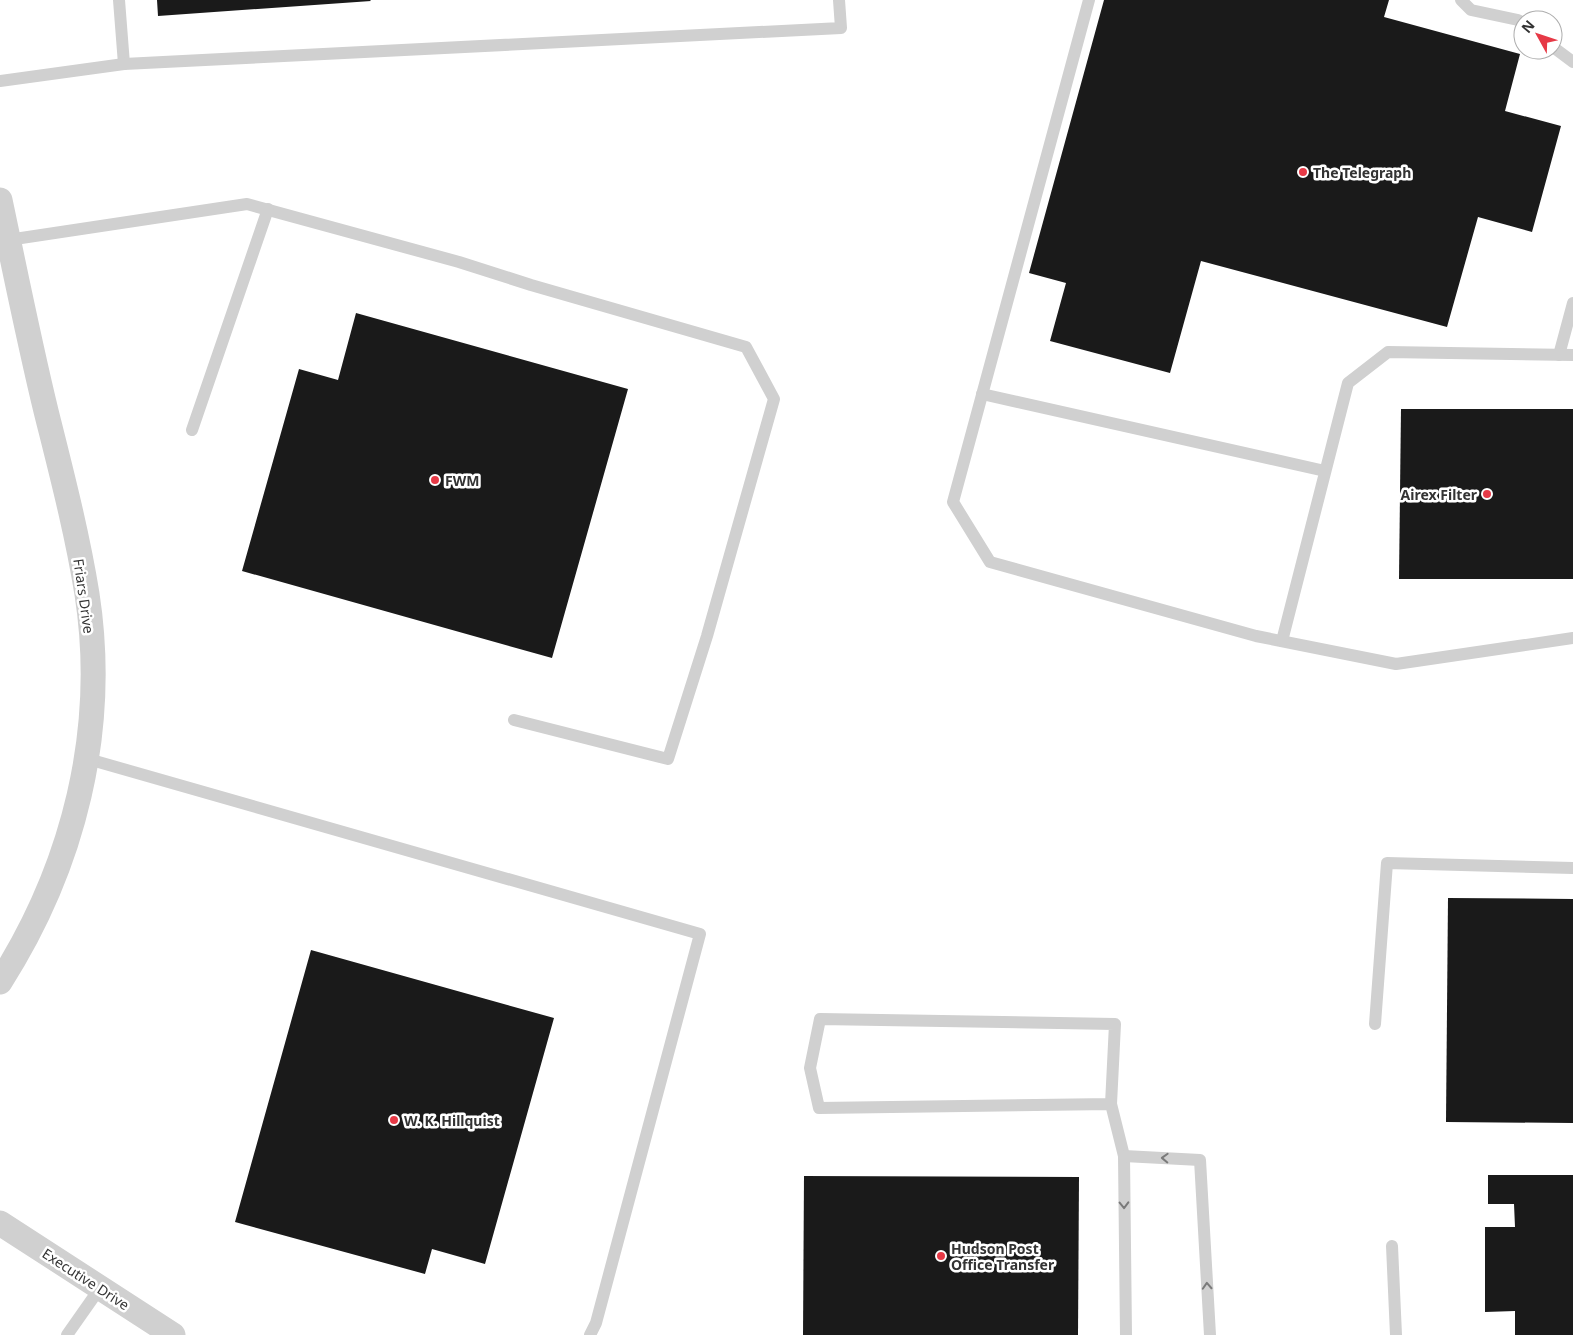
<svg xmlns="http://www.w3.org/2000/svg" width="1573" height="1335" font-family="'Noto Sans',sans-serif">
	<style>
		.building { fill: #1a1a1a }
		.lines { fill: none; stroke-linecap: round; stroke-linejoin: round }
		.service { stroke: #d0d0d0; stroke-width: 12 }
		.minor { stroke: #d0d0d0; stroke-width: 25 }
		.oneway { stroke: #7a7a7a }
		.poi-dot { fill: #e63946; stroke: #fff; stroke-width: 2 }
		.labels { text-anchor: middle; dominant-baseline: central; stroke-width: 5; stroke-linejoin: round; paint-order: stroke }
		.poi-label { font-size: 14px; font-weight: bold; fill: #333; stroke: #fff; text-anchor: start }
		.street-label { font-size: 14px; fill: #333; stroke: #fff }
	</style>
	<rect width="100%" height="100%" fill="#fff"/>
	<!-- building -->
	<g class="building">
		<path d="M 157,0 L 370,0 L 371,1 L 158,16 Z"/>
		<path d="M 1104,0 L 1389,0 L 1384,17 L 1520,54 L 1505,111 L 1561,126 L 1532,232 L 1478,217 L 1447,327 L 1201,261 L 1170,373 L 1050,341 L 1066,283 L 1029,273 Z"/>
		<path d="M 356,313 L 628,389 L 552,658 L 242,571 L 299,369 L 338,380 Z"/>
		<path d="M 1401,409 L 1573,409 L 1573,579 L 1399,579 Z"/>
		<path d="M 1448,898 L 1573,899 L 1573,1123 L 1446,1122 Z"/>
		<path d="M 311,950 L 554,1018 L 485,1264 L 432,1249 L 425,1274 L 235,1222 Z"/>
		<path d="M 1488,1175 L 1573,1175 L 1573,1335 L 1515,1335 L 1515,1311 L 1485,1312 L 1485,1227 L 1515,1227 L 1514,1204 L 1488,1204 Z"/>
		<path d="M 804,1176 L 1079,1177 L 1078,1335 L 803,1335 Z"/>
	</g>
	<g class="lines">
		<!-- service -->
		<g class="service">
			<path d="M 119,0 L 124,64"/>
			<path d="M 1089,0 L 953,502 L 990,562 L 1256,636 L 1396,664 L 1573,638"/>
			<path d="M 1461,0 L 1471,10 L 1518,20 L 1523,24"/>
			<path d="M 1553,47 L 1573,62"/>
			<path d="M 0,81 L 124,64 L 841,28 L 839,0"/>
			<path d="M 8,240 L 247,204 L 459,262 L 531,285 L 746,347 L 774,399 L 707,636 L 668,759 L 514,720"/>
			<path d="M 1559,355 L 1573,303"/>
			<path d="M 982,394 L 1325,471"/>
			<path d="M 192,430 L 268,209"/>
			<path d="M 1282,641 L 1348,383 L 1388,352 L 1573,355"/>
			<path d="M 88,759 L 700,934 L 596,1323 L 590,1335"/>
			<path d="M 1375,1024 L 1387,863 L 1573,868"/>
			<path d="M 1111,1104 L 1115,1024 L 820,1019 L 810,1068 L 819,1108 L 1111,1104 L 1124,1156 L 1126,1335"/>
			<path d="M 1124,1156 L 1200,1160 L 1210,1335"/>
			<path d="M 1392,1246 L 1396,1335"/>
			<path d="M 67,1335 L 100,1288"/>
		</g>
		<!-- minor -->
		<g class="minor">
			<path d="M 0,200 C 15,271 29,341 46,411 C 61,471 77,532 87,594 C 108,730 74,866 0,982"/>
			<path d="M 0,1223 L 173,1335"/>
		</g>
	</g>
	<!-- one-way arrows -->
	<defs><path id="oneway-chevron" d="M-2-3.5L2.5 0L-2 3.5" fill="none" stroke-width="1.6" stroke-linecap="round" stroke-linejoin="round" transform="scale(1.25)"/></defs>
	<g class="oneway">
		<use href="#oneway-chevron" transform="translate(1165 1158) rotate(-178)"/>
		<use href="#oneway-chevron" transform="translate(1124 1205) rotate(89)"/>
		<use href="#oneway-chevron" transform="translate(1207 1286) rotate(-93)"/>
	</g>
	<!-- markers -->
	<g class="poi-dot">
		<circle cx="1303" cy="172" r="5"/>
		<circle cx="435" cy="480" r="5"/>
		<circle cx="1487" cy="494" r="5"/>
		<circle cx="394" cy="1120" r="5"/>
		<circle cx="941" cy="1256" r="5"/>
	</g>
	<g class="labels">
		<!-- poi labels -->
		<g class="poi-label">
			<text x="1313" y="172">The Telegraph</text>
			<text x="445" y="480">FWM</text>
			<text x="1477" y="494" text-anchor="end">Airex Filter</text>
			<text x="404" y="1120">W. K. Hillquist</text>
			<text x="951" y="1248">Hudson Post<tspan x="951" dy="16">Office Transfer</tspan></text>
		</g>
		<!-- street labels -->
		<g class="street-label">
			<text transform="translate(84 596) rotate(82)">Friars Drive</text>
			<text transform="translate(86 1279) rotate(33)">Executive Drive</text>
		</g>
	</g>
	<!-- north arrow -->
	<g transform="translate(1538 35) rotate(310)"><circle r="24" fill="#ffffff" stroke="#adadad"/>
	<path d="M0-4L9 19L0 12L-9 19Z" fill="#e63946"/>
	<text y="-8" font-size="14" font-weight="bold" text-anchor="middle" fill="#333333">N</text>
	</g>
</svg>
